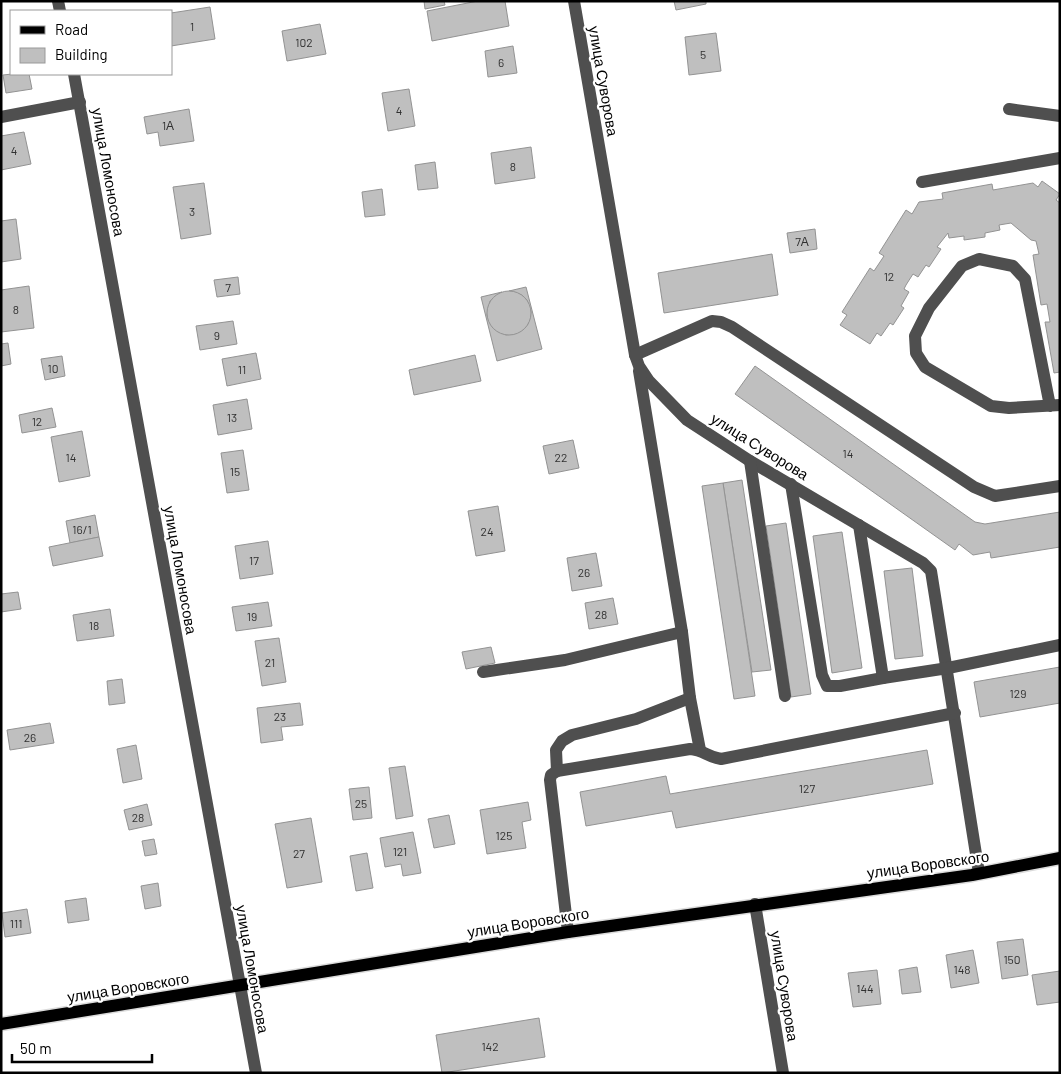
<svg xmlns="http://www.w3.org/2000/svg" width="1061" height="1074" font-family="Barlow,sans-serif">
	<style>
		.building { fill: #bfbfbf; stroke: #939393 }
		.lines { fill: none; stroke-linecap: round; stroke-linejoin: round }
		.major-casing { stroke: #dbdbdb; stroke-width: 15 }
		.minor { stroke: #4f4f4f; stroke-width: 12 }
		.major { stroke: #000; stroke-width: 12 }
		.labels { text-anchor: middle; dominant-baseline: central; stroke-width: 4.5; stroke-linejoin: round; paint-order: stroke }
		.number-label { font-size: 12px; fill: #303030 }
		.street-label { font-size: 15px; fill: #000; stroke: #fff }
	</style>
	<rect width="100%" height="100%" fill="#fff"/>
	<!-- building -->
	<g class="building">
		<path d="M 424,1 L 444,1 L 445,5 L 425,9 Z"/>
		<path d="M 478,1 L 505,1 L 509,26 L 432,41 L 427,11 Z"/>
		<path d="M 674,1 L 706,1 L 706,4 L 676,10 Z"/>
		<path d="M 210,7 L 215,39 L 171,46 L 171,13 Z"/>
		<path d="M 320,24 L 326,54 L 287,61 L 282,31 Z"/>
		<path d="M 716,33 L 721,71 L 689,75 L 685,37 Z"/>
		<path d="M 513,46 L 517,73 L 488,77 L 485,51 Z"/>
		<path d="M 12,74 L 29,74 L 32,89 L 6,93 L 3,75 Z"/>
		<path d="M 409,89 L 415,126 L 388,131 L 382,93 Z"/>
		<path d="M 189,109 L 194,141 L 160,146 L 158,132 L 147,134 L 144,117 Z"/>
		<path d="M 24,132 L 31,164 L 1,170 L 1,136 Z"/>
		<path d="M 531,147 L 535,178 L 495,184 L 491,153 Z"/>
		<path d="M 435,162 L 438,188 L 418,190 L 415,165 Z"/>
		<path d="M 1042,181 L 1060,194 L 1056,200 L 1060,203 L 1060,372 L 1054,373 L 1045,322 L 1050,322 L 1047,304 L 1041,305 L 1033,255 L 1039,254 L 1036,241 L 1031,240 L 1011,223 L 999,225 L 1000,230 L 985,233 L 985,237 L 964,240 L 964,236 L 949,238 L 948,233 L 937,247 L 941,249 L 929,267 L 926,265 L 918,277 L 913,274 L 906,285 L 904,289 L 909,292 L 901,306 L 904,308 L 893,325 L 890,323 L 881,336 L 877,333 L 870,344 L 840,325 L 847,315 L 842,312 L 870,268 L 874,271 L 884,256 L 879,253 L 906,210 L 912,214 L 919,202 L 943,199 L 942,193 L 992,184 L 993,190 L 1033,183 L 1038,187 Z"/>
		<path d="M 204,183 L 211,234 L 181,239 L 173,187 Z"/>
		<path d="M 382,189 L 385,215 L 365,217 L 362,192 Z"/>
		<path d="M 16,219 L 21,259 L 1,262 L 1,221 Z"/>
		<path d="M 815,229 L 817,249 L 790,253 L 787,233 Z"/>
		<path d="M 772,254 L 778,295 L 664,313 L 658,273 Z"/>
		<path d="M 238,277 L 240,294 L 217,297 L 214,280 Z"/>
		<path d="M 29,286 L 34,328 L 1,332 L 1,290 Z"/>
		<path d="M 526,287 L 542,349 L 497,361 L 481,297 L 502,292 L 490,301 L 487,315 L 493,328 L 506,335 L 513,334 L 524,329 L 528,324 L 531,312 L 527,300 L 522,295 L 509,291 Z"/>
		<circle cx="509" cy="313" r="22"/>
		<path d="M 233,321 L 237,344 L 200,350 L 196,326 Z"/>
		<path d="M 8,343 L 11,364 L 1,366 L 1,344 Z"/>
		<path d="M 256,353 L 261,379 L 227,386 L 222,359 Z"/>
		<path d="M 475,355 L 481,381 L 414,395 L 409,370 Z"/>
		<path d="M 62,356 L 65,376 L 45,380 L 41,359 Z"/>
		<path d="M 755,366 L 975,522 L 985,524 L 1060,512 L 1060,547 L 991,558 L 990,552 L 973,555 L 959,544 L 955,550 L 735,394 Z"/>
		<path d="M 247,399 L 252,429 L 218,435 L 213,405 Z"/>
		<path d="M 52,408 L 56,427 L 22,433 L 19,415 Z"/>
		<path d="M 82,431 L 90,476 L 59,482 L 51,437 Z"/>
		<path d="M 573,440 L 579,468 L 549,474 L 543,446 Z"/>
		<path d="M 243,450 L 249,490 L 227,493 L 221,453 Z"/>
		<path d="M 742,480 L 771,670 L 752,672 L 723,483 Z"/>
		<path d="M 723,483 L 755,696 L 734,699 L 702,486 Z"/>
		<path d="M 498,506 L 505,551 L 476,556 L 468,511 Z"/>
		<path d="M 95,515 L 99,537 L 70,543 L 66,521 Z"/>
		<path d="M 786,523 L 811,694 L 791,697 L 766,526 Z"/>
		<path d="M 842,532 L 862,668 L 832,673 L 813,536 Z"/>
		<path d="M 99,537 L 103,556 L 53,566 L 49,547 Z"/>
		<path d="M 268,541 L 273,574 L 240,579 L 235,546 Z"/>
		<path d="M 596,553 L 602,586 L 572,591 L 567,558 Z"/>
		<path d="M 912,568 L 923,656 L 895,659 L 884,571 Z"/>
		<path d="M 18,592 L 21,609 L 1,612 L 1,594 Z"/>
		<path d="M 613,598 L 618,624 L 589,629 L 585,603 Z"/>
		<path d="M 268,602 L 272,626 L 236,631 L 232,607 Z"/>
		<path d="M 110,609 L 114,636 L 77,641 L 73,615 Z"/>
		<path d="M 279,638 L 286,682 L 262,686 L 255,641 Z"/>
		<path d="M 491,647 L 495,663 L 466,669 L 462,652 Z"/>
		<path d="M 1060,667 L 1060,703 L 980,717 L 974,682 Z"/>
		<path d="M 122,679 L 125,703 L 109,705 L 107,681 Z"/>
		<path d="M 300,703 L 303,725 L 281,727 L 283,740 L 261,743 L 257,708 Z"/>
		<path d="M 50,723 L 54,743 L 10,750 L 7,730 Z"/>
		<path d="M 136,745 L 142,779 L 123,783 L 117,749 Z"/>
		<path d="M 927,750 L 933,784 L 676,828 L 672,811 L 586,826 L 580,792 L 666,776 L 670,794 Z"/>
		<path d="M 405,766 L 413,816 L 396,819 L 389,768 Z"/>
		<path d="M 369,787 L 372,818 L 353,820 L 349,789 Z"/>
		<path d="M 528,802 L 531,820 L 522,822 L 526,848 L 487,854 L 480,810 Z"/>
		<path d="M 147,804 L 152,825 L 129,830 L 124,810 Z"/>
		<path d="M 449,815 L 455,844 L 434,848 L 428,819 Z"/>
		<path d="M 311,818 L 322,882 L 287,888 L 275,824 Z"/>
		<path d="M 413,832 L 421,873 L 403,876 L 401,864 L 385,867 L 380,838 Z"/>
		<path d="M 154,839 L 157,854 L 145,856 L 142,841 Z"/>
		<path d="M 367,853 L 373,888 L 356,891 L 350,856 Z"/>
		<path d="M 158,883 L 161,906 L 145,909 L 141,886 Z"/>
		<path d="M 86,898 L 89,920 L 68,923 L 65,901 Z"/>
		<path d="M 27,909 L 31,933 L 5,937 L 2,913 Z"/>
		<path d="M 1023,939 L 1028,975 L 1002,979 L 997,942 Z"/>
		<path d="M 973,950 L 979,983 L 951,988 L 946,955 Z"/>
		<path d="M 917,967 L 921,992 L 902,994 L 899,970 Z"/>
		<path d="M 877,970 L 881,1004 L 853,1007 L 848,973 Z"/>
		<path d="M 1060,971 L 1060,1002 L 1037,1005 L 1032,975 Z"/>
		<path d="M 539,1018 L 545,1057 L 442,1073 L 436,1035 Z"/>
	</g>
	<g class="lines">
		<!-- major casing -->
		<g class="major-casing">
			<path id="major" d="M 1,1024 L 568,932 L 972,875 L 1060,858"/>
		</g>
		<!-- minor -->
		<g class="minor">
			<path d="M 58,1 L 60,11"/>
			<path d="M 574,1 L 635,355 L 639,366 L 649,381 L 687,420 L 750,461 L 923,563 L 931,571 L 979,873"/>
			<path d="M 74,74 L 256,1073"/>
			<path d="M 1009,109 L 1060,116"/>
			<path d="M 1,117 L 80,102"/>
			<path d="M 922,182 L 1060,158"/>
			<path d="M 635,355 L 712,321 L 721,322 L 732,327 L 974,487 L 995,496 L 1060,486"/>
			<path d="M 639,371 L 682,632 L 690,698 L 700,750"/>
			<path d="M 1050,406 L 1025,279 L 1013,266 L 979,259 L 962,266 L 929,308 L 915,336 L 916,353 L 925,367 L 991,406 L 1009,408 L 1060,405"/>
			<path d="M 750,461 L 785,696"/>
			<path d="M 791,484 L 822,675 L 827,686 L 840,686 L 883,678"/>
			<path d="M 859,525 L 883,678 L 948,668 L 1060,645"/>
			<path d="M 483,672 L 565,660 L 682,632"/>
			<path d="M 557,771 L 556,750 L 562,741 L 572,735 L 636,719 L 690,698"/>
			<path d="M 755,904 L 783,1073"/>
			<path d="M 568,932 L 550,780 L 551,775 L 557,771 L 690,749 C 704,750 707,757 721,759 L 955,713"/>
		</g>
		<!-- major -->
		<use href="#major" class="major"/>
	</g>
	<g class="labels">
		<!-- number labels -->
		<g class="number-label">
			<text x="192" y="26">1</text>
			<text x="304" y="42">102</text>
			<text x="703" y="54">5</text>
			<text x="501" y="62">6</text>
			<text x="399" y="110">4</text>
			<text x="168" y="125">1А</text>
			<text x="14" y="150">4</text>
			<text x="513" y="166">8</text>
			<text x="192" y="211">3</text>
			<text x="802" y="241">7А</text>
			<text x="889" y="276">12</text>
			<text x="228" y="287">7</text>
			<text x="16" y="309">8</text>
			<text x="217" y="335">9</text>
			<text x="53" y="368">10</text>
			<text x="242" y="369">11</text>
			<text x="232" y="417">13</text>
			<text x="37" y="421">12</text>
			<text x="848" y="453">14</text>
			<text x="71" y="457">14</text>
			<text x="561" y="457">22</text>
			<text x="235" y="471">15</text>
			<text x="82" y="529">16/1</text>
			<text x="487" y="531">24</text>
			<text x="254" y="560">17</text>
			<text x="584" y="572">26</text>
			<text x="601" y="614">28</text>
			<text x="252" y="616">19</text>
			<text x="94" y="625">18</text>
			<text x="270" y="662">21</text>
			<text x="1018" y="693">129</text>
			<text x="280" y="716">23</text>
			<text x="30" y="737">26</text>
			<text x="807" y="788">127</text>
			<text x="361" y="803">25</text>
			<text x="138" y="817">28</text>
			<text x="504" y="835">125</text>
			<text x="400" y="851">121</text>
			<text x="299" y="853">27</text>
			<text x="16" y="923">111</text>
			<text x="1012" y="959">150</text>
			<text x="962" y="969">148</text>
			<text x="865" y="988">144</text>
			<text x="490" y="1046">142</text>
		</g>
		<!-- street labels -->
		<g class="street-label">
			<text transform="translate(604 81) rotate(80)">улица Суворова</text>
			<text transform="translate(109 172) rotate(80)">улица Ломоносова</text>
			<text transform="translate(760 446) rotate(32)">улица Суворова</text>
			<text transform="translate(181 570) rotate(80)">улица Ломоносова</text>
			<text transform="translate(928 864) rotate(-8)">улица Воровского</text>
			<text transform="translate(528 922) rotate(-9)">улица Воровского</text>
			<text transform="translate(253 969) rotate(80)">улица Ломоносова</text>
			<text transform="translate(785 986) rotate(81)">улица Суворова</text>
			<text transform="translate(128 987) rotate(-9)">улица Воровского</text>
		</g>
	</g>
	<!-- border -->
	<rect width="1061" height="1074" fill="none" stroke="#000000" stroke-width="5"/>
	<!-- legend -->
	<rect x="10" y="10" width="162" height="65" fill="#ffffff" stroke="#999999"/>
	<rect x="20" y="26" width="25" height="8" fill="#000000" stroke="#999999"/>
	<text x="55" y="35" font-size="15" fill="#000000">Road</text>
	<rect x="20" y="48" width="25" height="15" fill="#bfbfbf" stroke="#999999"/>
	<text x="55" y="60" font-size="15" fill="#000000">Building</text>
	<!-- scale -->
	<path d="M12 1054v8h140v-8" fill="none" stroke="#000000" stroke-width="2.5"/>
	<text x="20" y="1054" font-size="15" fill="#000000" stroke="#ffffff" stroke-width="4" paint-order="stroke">50 m</text>
</svg>
